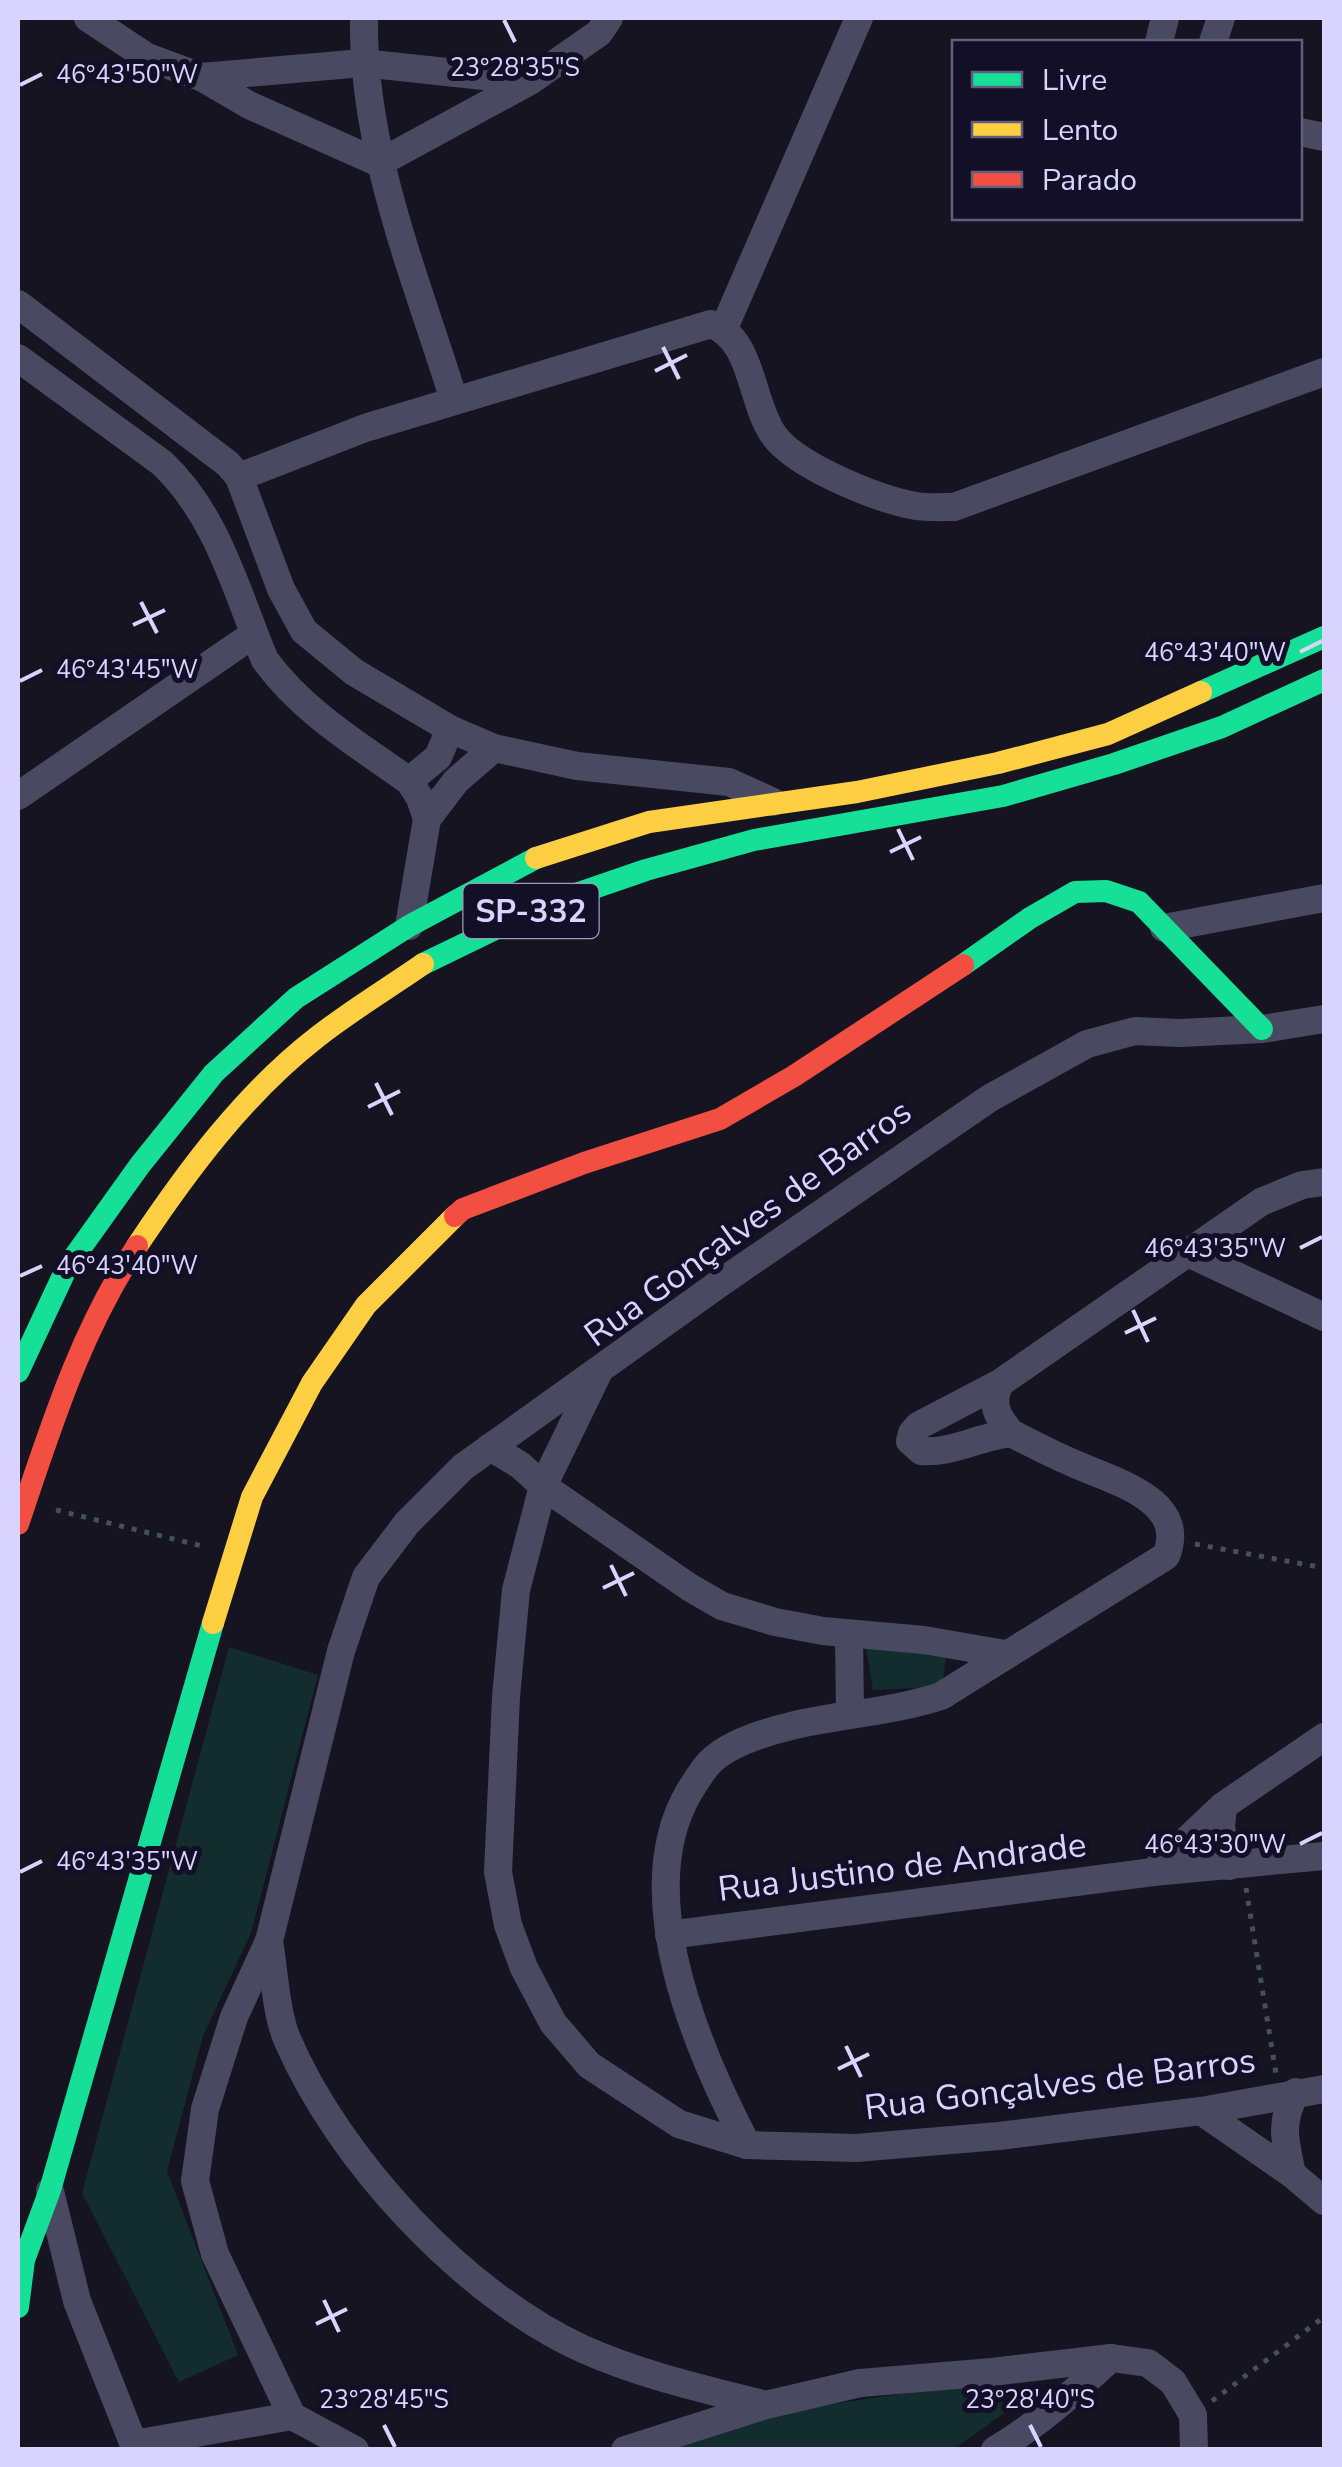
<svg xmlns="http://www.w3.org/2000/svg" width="1342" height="2467" font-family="'Nunito Sans',sans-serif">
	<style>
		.green { fill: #132c2d }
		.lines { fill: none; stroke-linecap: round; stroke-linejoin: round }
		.path { stroke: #44505f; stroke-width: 5; stroke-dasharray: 5 8; stroke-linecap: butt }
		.street { stroke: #4a4962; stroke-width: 28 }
		.fast { stroke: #16e098; stroke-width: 22 }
		.slow { stroke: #ffcf43; stroke-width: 22 }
		.jam { stroke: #f24e42; stroke-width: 22 }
		.ticks { fill: none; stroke: #d9d4ff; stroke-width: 4 }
		.labels { text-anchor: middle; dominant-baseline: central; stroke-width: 10; stroke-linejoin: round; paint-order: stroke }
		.shield { fill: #130f26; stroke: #9e99be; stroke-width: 2.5 }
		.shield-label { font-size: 32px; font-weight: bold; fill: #d9d4ff }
		.street-label { font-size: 35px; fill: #d9d4ff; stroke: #130f26 }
		.ticks-label { font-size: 25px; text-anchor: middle; fill: #d9d4ff; stroke: #130f26; stroke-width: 10; stroke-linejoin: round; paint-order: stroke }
	</style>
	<rect width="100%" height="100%" fill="#161421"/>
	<!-- green -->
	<g class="green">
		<path d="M 866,1646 L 947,1649 L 942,1687 L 873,1690 Z"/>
		<path d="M 229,1647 L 318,1675 L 251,1933 L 203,2036 L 167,2171 L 238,2355 L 179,2382 L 82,2193 Z"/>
		<path d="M 980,2382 L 1028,2396 L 954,2449 L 671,2450 L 792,2410 Z"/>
	</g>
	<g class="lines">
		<!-- path -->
		<g class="path">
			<path d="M 56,1510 L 206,1547"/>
			<path d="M 1195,1544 L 1324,1568"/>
			<path d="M 1246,1888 L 1276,2074"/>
			<path d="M 1212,2401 L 1324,2317"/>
		</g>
		<!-- street -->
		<g class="street">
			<path d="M 88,18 L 147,57 L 201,77 L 363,63 L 529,81"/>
			<path d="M 364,18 C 362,150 415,275 454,400"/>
			<path d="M 1159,42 L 1165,18"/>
			<path d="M 1213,42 L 1221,18"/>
			<path d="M 201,77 L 249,105 L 379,163 L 530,81 L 599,33 L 609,18"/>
			<path d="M 1300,132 L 1324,137"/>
			<path d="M 18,304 L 228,464 L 239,477 L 281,589 L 304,631 L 354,672 L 450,729 L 494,748 L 577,766 L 729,782 L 773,802"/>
			<path d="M 724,328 L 859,18"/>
			<path d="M 18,358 L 162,463 C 218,516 236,591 265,660 C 303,712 357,744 409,781 L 420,798 L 427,819 L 409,926"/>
			<path d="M 239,477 L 365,428 L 711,324 C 753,339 750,400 773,434 C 795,466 877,499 916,506 C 928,508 942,507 954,507 L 1324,372"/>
			<path d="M 409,781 L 438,757 L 450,729"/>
			<path d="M 18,796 L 254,634"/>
			<path d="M 427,819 L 456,781 L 494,748"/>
			<path d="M 1164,928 L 1324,898"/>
			<path d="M 1188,1253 L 1324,1317"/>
			<path d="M 598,1373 L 543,1486 L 516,1590 L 506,1697 L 498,1872 L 508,1925 L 524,1968 L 553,2023 L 589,2065 L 679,2124 L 747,2145 L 856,2148 L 999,2136 L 1201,2111 L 1324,2089"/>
			<path d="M 1000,1383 L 918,1426 L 912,1433 L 910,1441 L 921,1451 C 950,1454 981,1436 1011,1433"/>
			<path d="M 490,1447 L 520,1465 L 543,1486 L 689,1587 L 722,1606 L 775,1622 L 823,1631 L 924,1640 L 1005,1654"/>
			<path d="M 849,1635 L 850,1713"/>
			<path d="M 1223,1806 L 1221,1827 L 1229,1866"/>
			<path d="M 1153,1872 L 1223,1806 L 1324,1737"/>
			<path d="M 669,1935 L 1153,1872 L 1324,1856"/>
			<path d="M 269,1941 C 274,1970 276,2013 287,2039 C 339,2160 463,2294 583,2349 C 641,2375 704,2389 766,2405"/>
			<path d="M 1201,2111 L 1292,2174 L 1324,2201"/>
			<path d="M 747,2145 C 698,2051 629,1895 689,1792 C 704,1768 709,1758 735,1745 C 800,1714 874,1718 941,1696 L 1166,1556 C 1189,1500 1113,1481 1075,1464 C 1053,1455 1032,1444 1011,1433 C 997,1416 990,1405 1000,1383 L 1261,1202 L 1302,1185 L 1324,1182"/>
			<path d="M 1292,2174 C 1285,2140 1279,2124 1296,2092"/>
			<path d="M 50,2191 L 77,2301 L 136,2450"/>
			<path d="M 134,2444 L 292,2416"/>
			<path d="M 355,2450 L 292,2416 L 215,2254 L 195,2181 L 205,2109 L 234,2017 L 269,1941 L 341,1651 L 366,1577 L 407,1523 L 463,1467 L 720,1283 L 990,1098 L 1087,1044 L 1135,1031 L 1180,1033 L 1262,1029 L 1324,1019"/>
			<path d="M 625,2450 L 766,2405 L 860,2383 L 992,2372 L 1111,2358 L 1148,2363 L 1173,2382 L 1193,2415 L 1194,2450"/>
			<path d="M 995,2450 C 1039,2424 1074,2392 1111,2358"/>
		</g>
		<!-- fast -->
		<g class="fast">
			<path d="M 1201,692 L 1324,637"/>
			<path d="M 423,964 L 547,904 L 646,870 L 754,840 L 1003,796 L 1114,764 L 1222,727 L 1324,680"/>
			<path d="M 963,965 L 1030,918 L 1075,892 L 1106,891 L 1139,902 L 1262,1029"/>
			<path d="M 18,1372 L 67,1267 L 140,1165 L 214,1073 L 296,998 L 409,926 L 536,858"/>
			<path d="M 18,2307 L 24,2260 L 50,2190 L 213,1623"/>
		</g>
		<!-- slow -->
		<g class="slow">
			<path d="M 536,858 L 649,822 L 857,792 L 998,763 L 1108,734 L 1201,692"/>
			<path d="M 137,1246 C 187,1171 244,1094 316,1038 C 350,1011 387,989 423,964"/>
			<path d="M 213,1623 L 252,1497 L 312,1383 L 366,1305 L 455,1216"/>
		</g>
		<!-- jam -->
		<g class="jam">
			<path d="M 455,1216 L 463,1209 L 584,1163 L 720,1119 L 794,1076 L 963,965"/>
			<path d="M 18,1524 C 51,1427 80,1332 137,1246"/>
		</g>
	</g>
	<!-- ticks -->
	<path class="ticks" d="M 504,20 L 515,42M 20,85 L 42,74M 663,347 L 679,379M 655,371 L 687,355M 141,602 L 157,633M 133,625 L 165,610M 1300,652 L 1322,641M 20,681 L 42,670M 898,829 L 913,860M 890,852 L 921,837M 376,1083 L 392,1115M 368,1107 L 400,1091M 1300,1248 L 1322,1237M 20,1276 L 42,1266M 1133,1310 L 1148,1342M 1125,1333 L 1156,1318M 611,1565 L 626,1596M 603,1588 L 634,1573M 1300,1844 L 1322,1833M 20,1872 L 42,1861M 846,2046 L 861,2077M 838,2069 L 869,2054M 324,2300 L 339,2332M 316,2324 L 347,2309M 384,2425 L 395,2447M 1030,2425 L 1041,2447"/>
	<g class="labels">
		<!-- shield labels -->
		<rect class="shield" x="463.5" y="884" width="135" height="54" rx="8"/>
		<g class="shield-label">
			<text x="531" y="911">SP-332</text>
		</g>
		<!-- street labels -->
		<g class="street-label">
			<text transform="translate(748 1223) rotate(-36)">Rua Gonçalves de Barros</text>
			<text transform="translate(902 1867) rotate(-7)">Rua Justino de Andrade</text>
			<text transform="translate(1060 2084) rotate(-7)">Rua Gonçalves de Barros</text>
		</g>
	</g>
	<g class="ticks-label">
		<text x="515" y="76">23°28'35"S</text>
		<text x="127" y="83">46°43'50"W</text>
		<text x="1215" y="661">46°43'40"W</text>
		<text x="127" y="678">46°43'45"W</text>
		<text x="1215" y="1257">46°43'35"W</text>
		<text x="127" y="1274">46°43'40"W</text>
		<text x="1215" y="1853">46°43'30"W</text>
		<text x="127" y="1870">46°43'35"W</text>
		<text x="384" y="2408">23°28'45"S</text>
		<text x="1030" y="2408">23°28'40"S</text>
	</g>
	<!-- border -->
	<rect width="1342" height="2467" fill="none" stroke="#d9d4ff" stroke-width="40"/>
	<!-- legend -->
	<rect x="952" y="40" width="350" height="180" fill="#130f26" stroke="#625e7d" stroke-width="2.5"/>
	<rect x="972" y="72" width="50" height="15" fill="#16e098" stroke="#625e7d" stroke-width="2.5"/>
	<text x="1042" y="90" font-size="30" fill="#d9d4ff">Livre</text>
	<rect x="972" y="122" width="50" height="15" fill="#ffcf43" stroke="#625e7d" stroke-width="2.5"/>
	<text x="1042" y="140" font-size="30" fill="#d9d4ff">Lento</text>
	<rect x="972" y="172" width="50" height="15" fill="#f24e42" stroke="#625e7d" stroke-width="2.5"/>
	<text x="1042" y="190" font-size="30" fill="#d9d4ff">Parado</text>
</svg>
